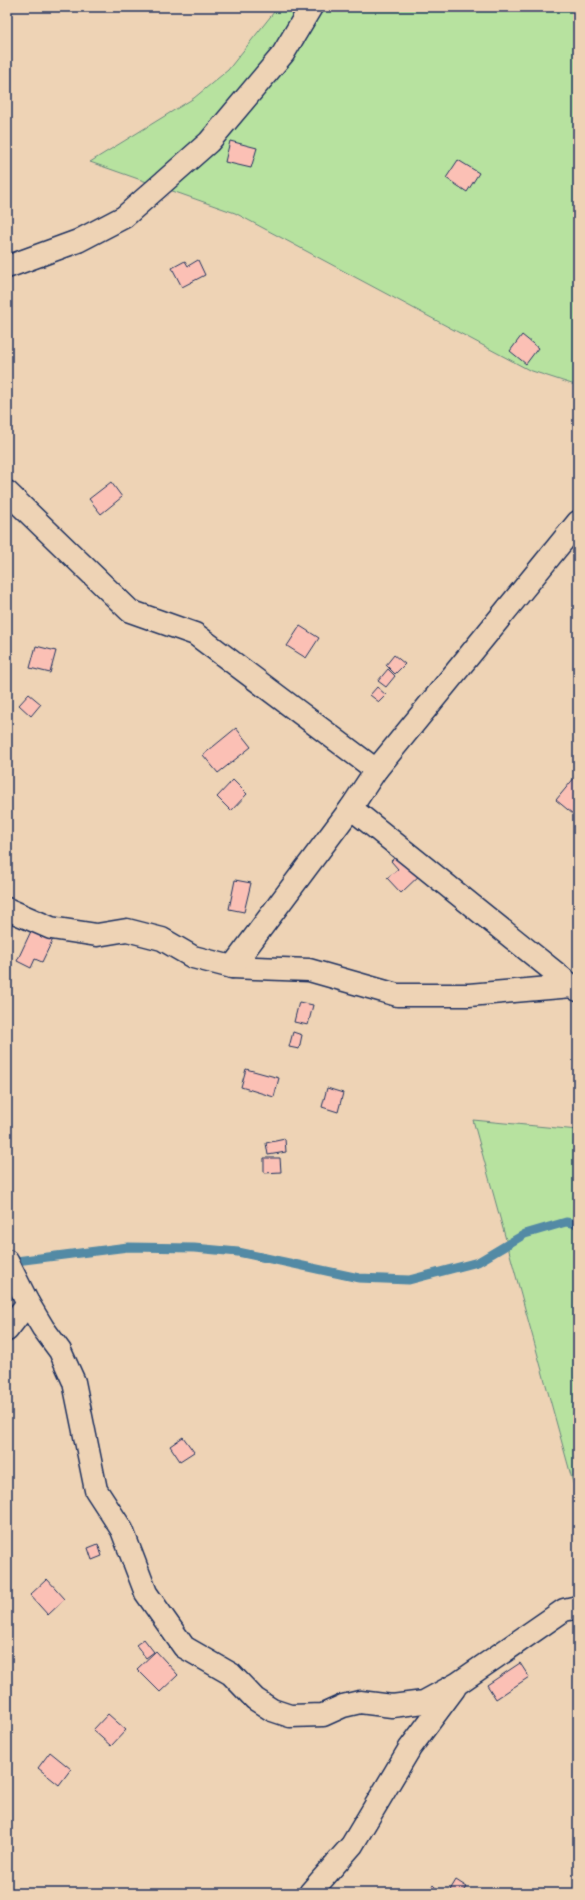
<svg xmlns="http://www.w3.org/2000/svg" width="585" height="1900" font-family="Dekko,sans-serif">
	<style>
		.green { fill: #b7e29f; stroke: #69887e }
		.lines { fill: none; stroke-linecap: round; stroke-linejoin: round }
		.stream { stroke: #538aa5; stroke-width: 9 }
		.building { fill: #fbc0b5; stroke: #1b2f5e }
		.minor-casing { stroke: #1b2f5e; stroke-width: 25 }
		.minor { stroke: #eed3b5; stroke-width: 22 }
	</style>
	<rect width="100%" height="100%" fill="#eed3b5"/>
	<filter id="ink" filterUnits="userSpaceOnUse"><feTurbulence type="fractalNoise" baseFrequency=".025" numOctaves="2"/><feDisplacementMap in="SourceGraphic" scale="8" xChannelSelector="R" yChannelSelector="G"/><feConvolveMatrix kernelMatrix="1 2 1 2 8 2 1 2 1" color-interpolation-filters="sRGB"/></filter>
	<g filter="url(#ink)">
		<!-- green -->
		<g class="green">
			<path d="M 278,7 L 578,7 L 578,386 L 529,370 L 235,213 L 90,162 L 194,98 L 228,70 Z"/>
			<path d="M 473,1120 L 578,1130 L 578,1501 Z"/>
		</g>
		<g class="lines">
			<!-- stream -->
			<path class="stream" d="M 8,1262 L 128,1247 L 194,1248 L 238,1252 L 359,1278 L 409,1280 L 478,1262 L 525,1234 L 566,1222 L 578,1224"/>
		</g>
		<!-- building -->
		<g class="building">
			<path d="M 230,141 L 257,148 L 251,168 L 225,162 Z"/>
			<path d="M 458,160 L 479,173 L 467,192 L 446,178 Z"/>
			<path d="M 198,260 L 205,275 L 182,287 L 172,268 L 185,261 L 188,266 Z"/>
			<path d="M 522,335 L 538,348 L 526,364 L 510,351 Z"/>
			<path d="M 111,482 L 122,497 L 101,514 L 89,499 Z"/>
			<path d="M 300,626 L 319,638 L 306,658 L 287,646 Z"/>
			<path d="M 36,646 L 56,651 L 50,673 L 30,668 Z"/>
			<path d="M 394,655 L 405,664 L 395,674 L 386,665 Z"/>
			<path d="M 388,669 L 395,676 L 386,687 L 378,681 Z"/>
			<path d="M 377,687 L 386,695 L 379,702 L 370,695 Z"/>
			<path d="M 29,694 L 41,704 L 31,716 L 19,705 Z"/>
			<path d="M 236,728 L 251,747 L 218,773 L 203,755 Z"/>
			<path d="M 575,777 L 578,780 L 578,808 L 573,814 L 556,800 Z"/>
			<path d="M 233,780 L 247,794 L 231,811 L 217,797 Z"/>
			<path d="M 403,850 L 423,872 L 401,893 L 387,878 L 398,869 L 391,861 Z"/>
			<path d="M 235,880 L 251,883 L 244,912 L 229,909 Z"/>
			<path d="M 32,929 L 53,939 L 42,962 L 35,959 L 31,968 L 17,961 Z"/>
			<path d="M 299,1002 L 313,1005 L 308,1025 L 294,1022 Z"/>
			<path d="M 293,1032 L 302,1035 L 299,1049 L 289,1047 Z"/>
			<path d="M 246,1069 L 279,1078 L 274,1097 L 241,1087 Z"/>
			<path d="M 327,1088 L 343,1093 L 338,1112 L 322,1107 Z"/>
			<path d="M 285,1139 L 286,1152 L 268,1155 L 266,1143 Z"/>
			<path d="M 264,1158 L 280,1158 L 281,1172 L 264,1173 Z"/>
			<path d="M 183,1437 L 194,1452 L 180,1461 L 170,1446 Z"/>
			<path d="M 98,1544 L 102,1556 L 92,1560 L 88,1548 Z"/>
			<path d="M 47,1579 L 65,1599 L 48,1615 L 30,1595 Z"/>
			<path d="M 144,1639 L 154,1652 L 146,1658 L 136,1645 Z"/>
			<path d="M 156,1651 L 178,1675 L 160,1692 L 137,1669 Z"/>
			<path d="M 520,1663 L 529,1677 L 496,1699 L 487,1685 Z"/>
			<path d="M 108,1714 L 126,1730 L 111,1746 L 93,1730 Z"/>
			<path d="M 50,1752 L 71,1769 L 59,1785 L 38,1768 Z"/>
			<path d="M 456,1880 L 467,1887 L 463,1893 L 454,1893 L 450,1890 Z"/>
			<path d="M 433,1885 L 441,1893 L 426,1893 Z"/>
		</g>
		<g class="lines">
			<!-- minor casing -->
			<g class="minor-casing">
				<g id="minor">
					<path d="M 7,267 L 78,241 L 124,217 L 209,142 L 283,54 L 311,7"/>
					<path d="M 7,492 L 130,611 L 195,634 L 376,770"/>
					<path d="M 351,808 L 572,986"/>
					<path d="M 7,909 L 51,928 L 97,935 L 127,930 L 162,939 L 193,957 L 232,967 L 309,970 L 397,995 L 469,995 L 572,986 L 578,990"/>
					<path d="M 232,967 L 351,808 L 376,770 L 578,522"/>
					<path d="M 7,1261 L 28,1303 L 43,1328 L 60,1351 L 74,1382 L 96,1490 L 122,1530 L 146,1593 L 184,1647 L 231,1674 L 255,1699 L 272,1710 L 290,1716 L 323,1715 L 343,1706 L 360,1702 L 392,1706 L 424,1702 L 457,1684 L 564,1610 L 578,1607"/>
					<path d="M 7,1330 L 28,1303"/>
					<path d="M 310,1893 L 352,1845 L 410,1748 L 454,1689"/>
				</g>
			</g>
			<!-- minor -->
			<use href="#minor" class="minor"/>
		</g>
	</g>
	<!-- margin -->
	<rect width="585" height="1900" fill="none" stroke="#eed3b5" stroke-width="24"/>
	<rect x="12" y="12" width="561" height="1876" fill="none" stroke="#1b2f5e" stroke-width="1.5" filter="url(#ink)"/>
</svg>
